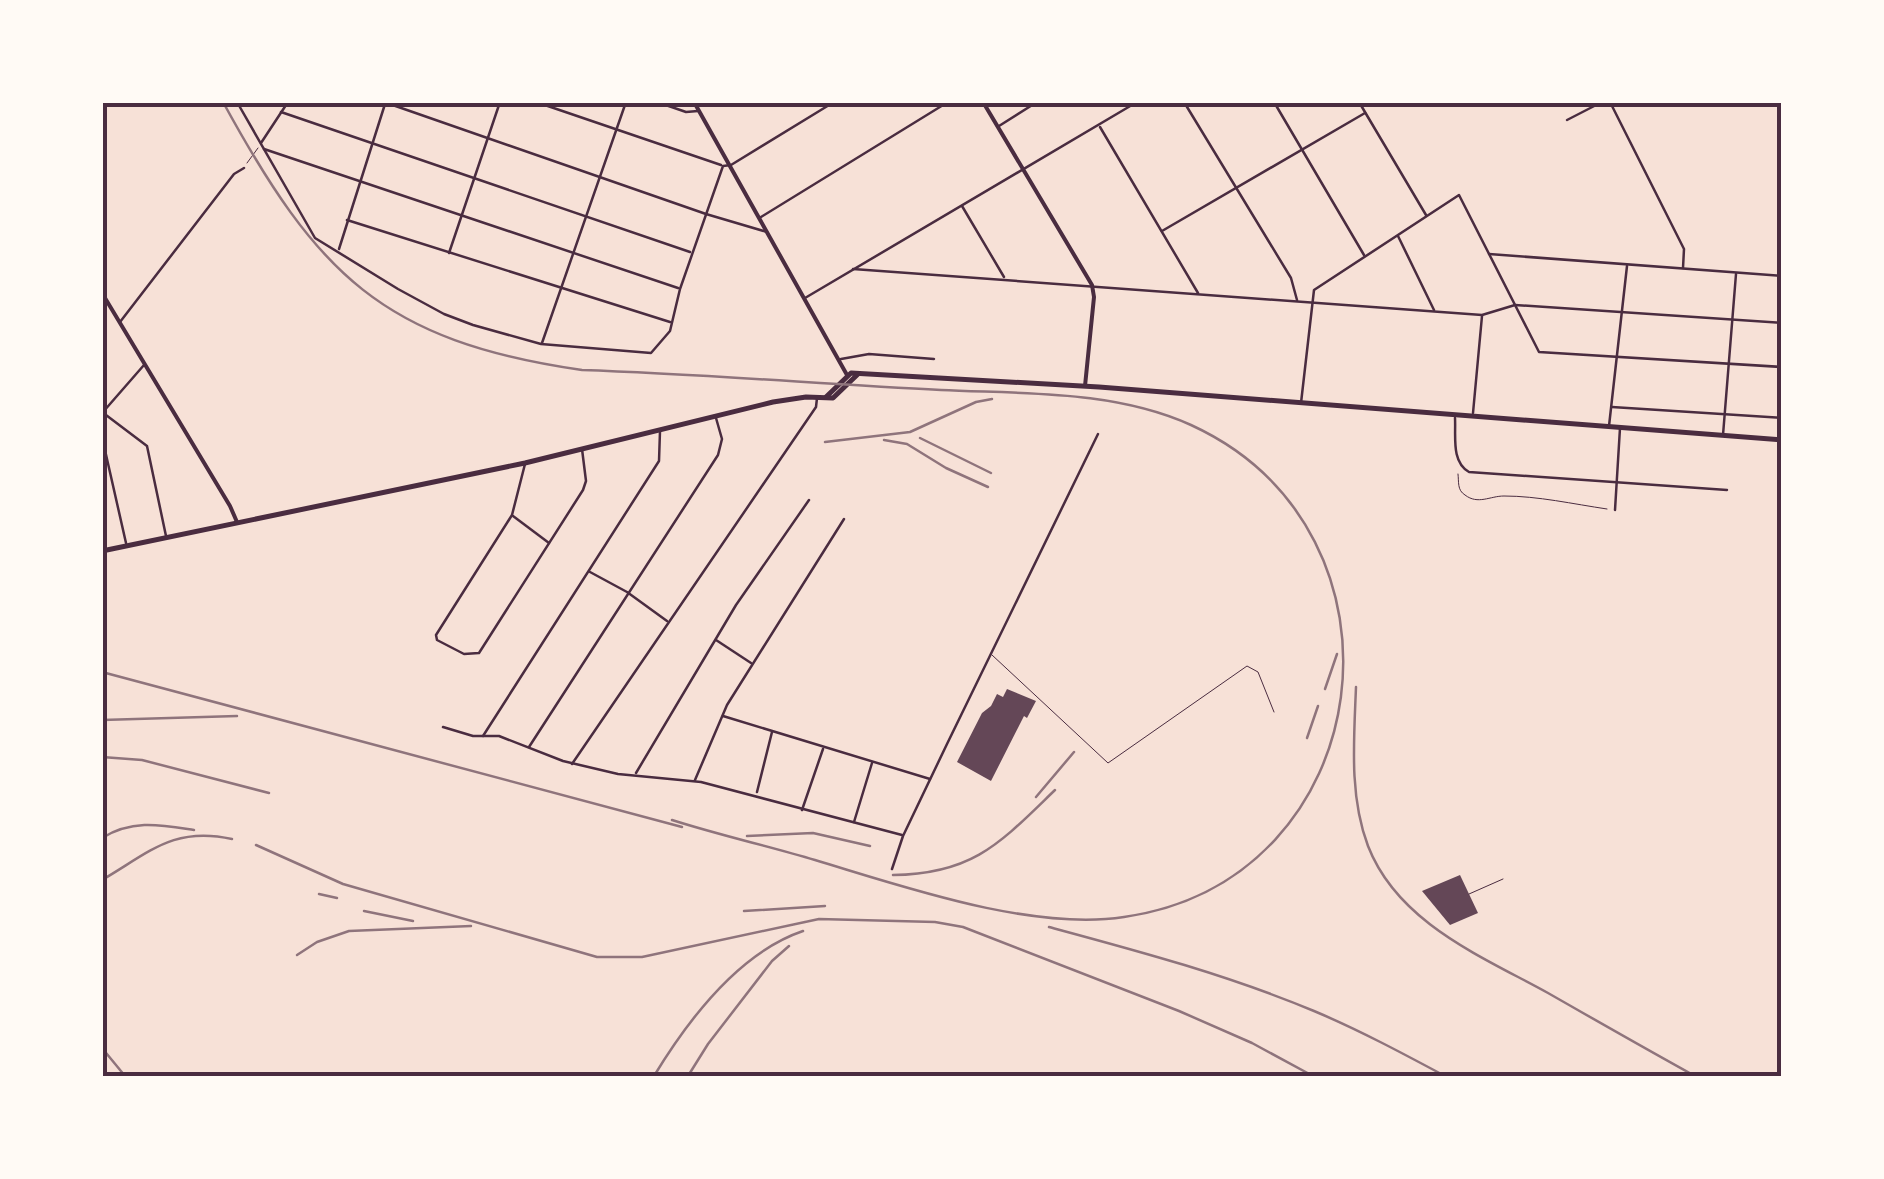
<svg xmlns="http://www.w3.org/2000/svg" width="1884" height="1179" font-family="'Golos Text',sans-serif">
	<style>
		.building { fill: #644757 }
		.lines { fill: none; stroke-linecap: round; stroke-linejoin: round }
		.path { stroke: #4a2c40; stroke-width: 1 }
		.service { stroke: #4a2c40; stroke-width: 1 }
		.minor { stroke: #4a2c40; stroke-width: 2.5 }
		.tertiary { stroke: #4a2c40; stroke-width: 4 }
		.primary { stroke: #4a2c40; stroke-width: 5 }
		.rail { stroke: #8f747c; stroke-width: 2.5 }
		.neatline { fill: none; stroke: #4a2c40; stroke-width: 4 }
	</style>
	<rect width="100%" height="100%" fill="#f7e1d7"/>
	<!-- building -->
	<g class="building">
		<path d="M 1007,689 L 1036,701 L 1027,718 L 1024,716 L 991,781 L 957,762 L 982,713 L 991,706 L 997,694 L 1003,697 Z"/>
		<path d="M 1460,875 L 1478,913 L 1450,925 L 1422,891 Z"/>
	</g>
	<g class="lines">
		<!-- path -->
		<g class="path">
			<path d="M 247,163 L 258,148"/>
			<path d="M 1458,474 C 1459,482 1457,490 1465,495 C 1478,505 1490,496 1504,496 C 1538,496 1573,504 1607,509"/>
		</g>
		<!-- service -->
		<g class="service">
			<path d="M 992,655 L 1108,763 L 1247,666 L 1258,672 L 1274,712"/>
			<path d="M 1469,894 L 1503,879"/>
		</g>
		<!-- minor -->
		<g class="minor">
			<path d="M 237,102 L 315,238 L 398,289 L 444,314 L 473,325 L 541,344 L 651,353 L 670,331 L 680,289 L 723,166 L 731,165 L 834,102"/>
			<path d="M 384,102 L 706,214 L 767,232"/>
			<path d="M 536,102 L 721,165"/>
			<path d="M 657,102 L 686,112 L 698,111"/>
			<path d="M 1184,102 L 1291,278 L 1297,300"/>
			<path d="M 1274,102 L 1364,255"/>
			<path d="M 1359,102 L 1426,215"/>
			<path d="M 1610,102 L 1684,249 L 1683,268"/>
			<path d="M 281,112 L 690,252"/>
			<path d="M 1567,120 L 1602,102"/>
			<path d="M 999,126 L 1037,102"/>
			<path d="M 1100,127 L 1198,293"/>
			<path d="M 261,143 L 288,102"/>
			<path d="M 264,149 L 678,288"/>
			<path d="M 962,206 L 1004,277"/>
			<path d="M 761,217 L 948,102"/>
			<path d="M 347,220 L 670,322"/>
			<path d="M 1162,231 L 1365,113"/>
			<path d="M 1398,236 L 1434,310"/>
			<path d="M 339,249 L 385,104"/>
			<path d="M 449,253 L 500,102"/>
			<path d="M 1489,254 L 1782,276"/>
			<path d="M 853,269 L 1482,315 L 1515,305 L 1782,323"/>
			<path d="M 805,298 L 1137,102"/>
			<path d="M 120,322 L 234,174 L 244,168"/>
			<path d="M 542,343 L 626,102"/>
			<path d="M 841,359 L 869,354 L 934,359"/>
			<path d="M 1301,403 L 1314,290 L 1459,195 L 1539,352 L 1782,367"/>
			<path d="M 1612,407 L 1782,418"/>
			<path d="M 102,412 L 147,446 L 166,536"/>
			<path d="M 103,412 L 144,365"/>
			<path d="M 1473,413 L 1482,316"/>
			<path d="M 1455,418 C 1456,436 1451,462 1469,472 L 1727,490"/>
			<path d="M 1609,426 L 1627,266"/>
			<path d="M 1723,435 L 1736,274"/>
			<path d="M 102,437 L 126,543"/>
			<path d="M 525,464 L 512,515 L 436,635 L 437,640 L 464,654 L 479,653 L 583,490 L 586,481 L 582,449"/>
			<path d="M 1615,510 L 1620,428"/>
			<path d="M 513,516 L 549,543"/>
			<path d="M 590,572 L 627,592 L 667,621"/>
			<path d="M 716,640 L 751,663"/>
			<path d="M 723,716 L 930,779"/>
			<path d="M 443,727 L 473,736 L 499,736 L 563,761 L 618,774 L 701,782 L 902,835"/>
			<path d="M 483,736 L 659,461 L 660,431"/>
			<path d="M 529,747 L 718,455 L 722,439 L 716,418"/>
			<path d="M 572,764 L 816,407 L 817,398"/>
			<path d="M 636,773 L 736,605 L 809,500"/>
			<path d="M 695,780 L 727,705 L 844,519"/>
			<path d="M 757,792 L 772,732"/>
			<path d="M 802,810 L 823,749"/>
			<path d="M 854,822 L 872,763"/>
			<path d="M 892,869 L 903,836 L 947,744 L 1098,434"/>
		</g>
		<!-- tertiary -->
		<g class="tertiary">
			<path d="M 694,102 L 847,375"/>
			<path d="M 983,102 L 1092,285 L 1094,297 L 1085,386"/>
			<path d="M 102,293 L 230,506 L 237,522"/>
		</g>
		<!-- primary -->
		<g class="primary">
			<path d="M 826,397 L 851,373 L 1099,387 L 1782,440"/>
			<path d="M 102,551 L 525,463 L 773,402 L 806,397 L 833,398 L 857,375"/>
		</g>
		<!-- rail -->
		<g class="rail">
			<path d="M 223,102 C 317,274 382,341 582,370 C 702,374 821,384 941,390 C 1024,394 1114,390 1191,425 C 1424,532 1380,880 1124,917 C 1031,931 905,887 815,860 C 768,846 719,835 672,820"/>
			<path d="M 920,438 L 991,473"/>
			<path d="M 884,440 L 907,444 L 946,468 L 988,487"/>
			<path d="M 825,442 L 910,432 L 976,402 L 992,399"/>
			<path d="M 102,672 L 682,827"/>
			<path d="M 1356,687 C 1354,740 1349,796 1368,846 C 1398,923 1481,956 1548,993 C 1597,1021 1646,1049 1695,1076"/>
			<path d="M 1325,689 L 1337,654"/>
			<path d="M 102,720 L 237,716"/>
			<path d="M 1307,738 L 1318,706"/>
			<path d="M 102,757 L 142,760 L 269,793"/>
			<path d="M 1036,797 L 1074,752"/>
			<path d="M 747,836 L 813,833 L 870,846"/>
			<path d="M 102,838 C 133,819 161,825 194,830"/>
			<path d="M 256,845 L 343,884 L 597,957 L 642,957 L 819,919 L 935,922 L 963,927 L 1179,1011 L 1252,1043 L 1313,1076"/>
			<path d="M 893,875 C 974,874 1001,842 1055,790"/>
			<path d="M 102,880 C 150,852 174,826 232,839"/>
			<path d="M 319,894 L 337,898"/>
			<path d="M 364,911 L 413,921"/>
			<path d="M 744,911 L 825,906"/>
			<path d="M 1049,927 C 1138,951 1228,975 1314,1011 C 1359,1030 1402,1053 1445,1076"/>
			<path d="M 297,955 L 317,942 L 349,931 L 471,926"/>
			<path d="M 102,1048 L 125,1076"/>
			<path d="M 654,1076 C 688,1020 738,953 803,931"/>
			<path d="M 688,1076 L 708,1044 L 772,961 L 789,946"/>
		</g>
	</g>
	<!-- border -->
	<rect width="1884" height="1179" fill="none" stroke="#fffaf5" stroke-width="210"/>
	<rect x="105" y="105" width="1674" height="969" class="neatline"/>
</svg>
